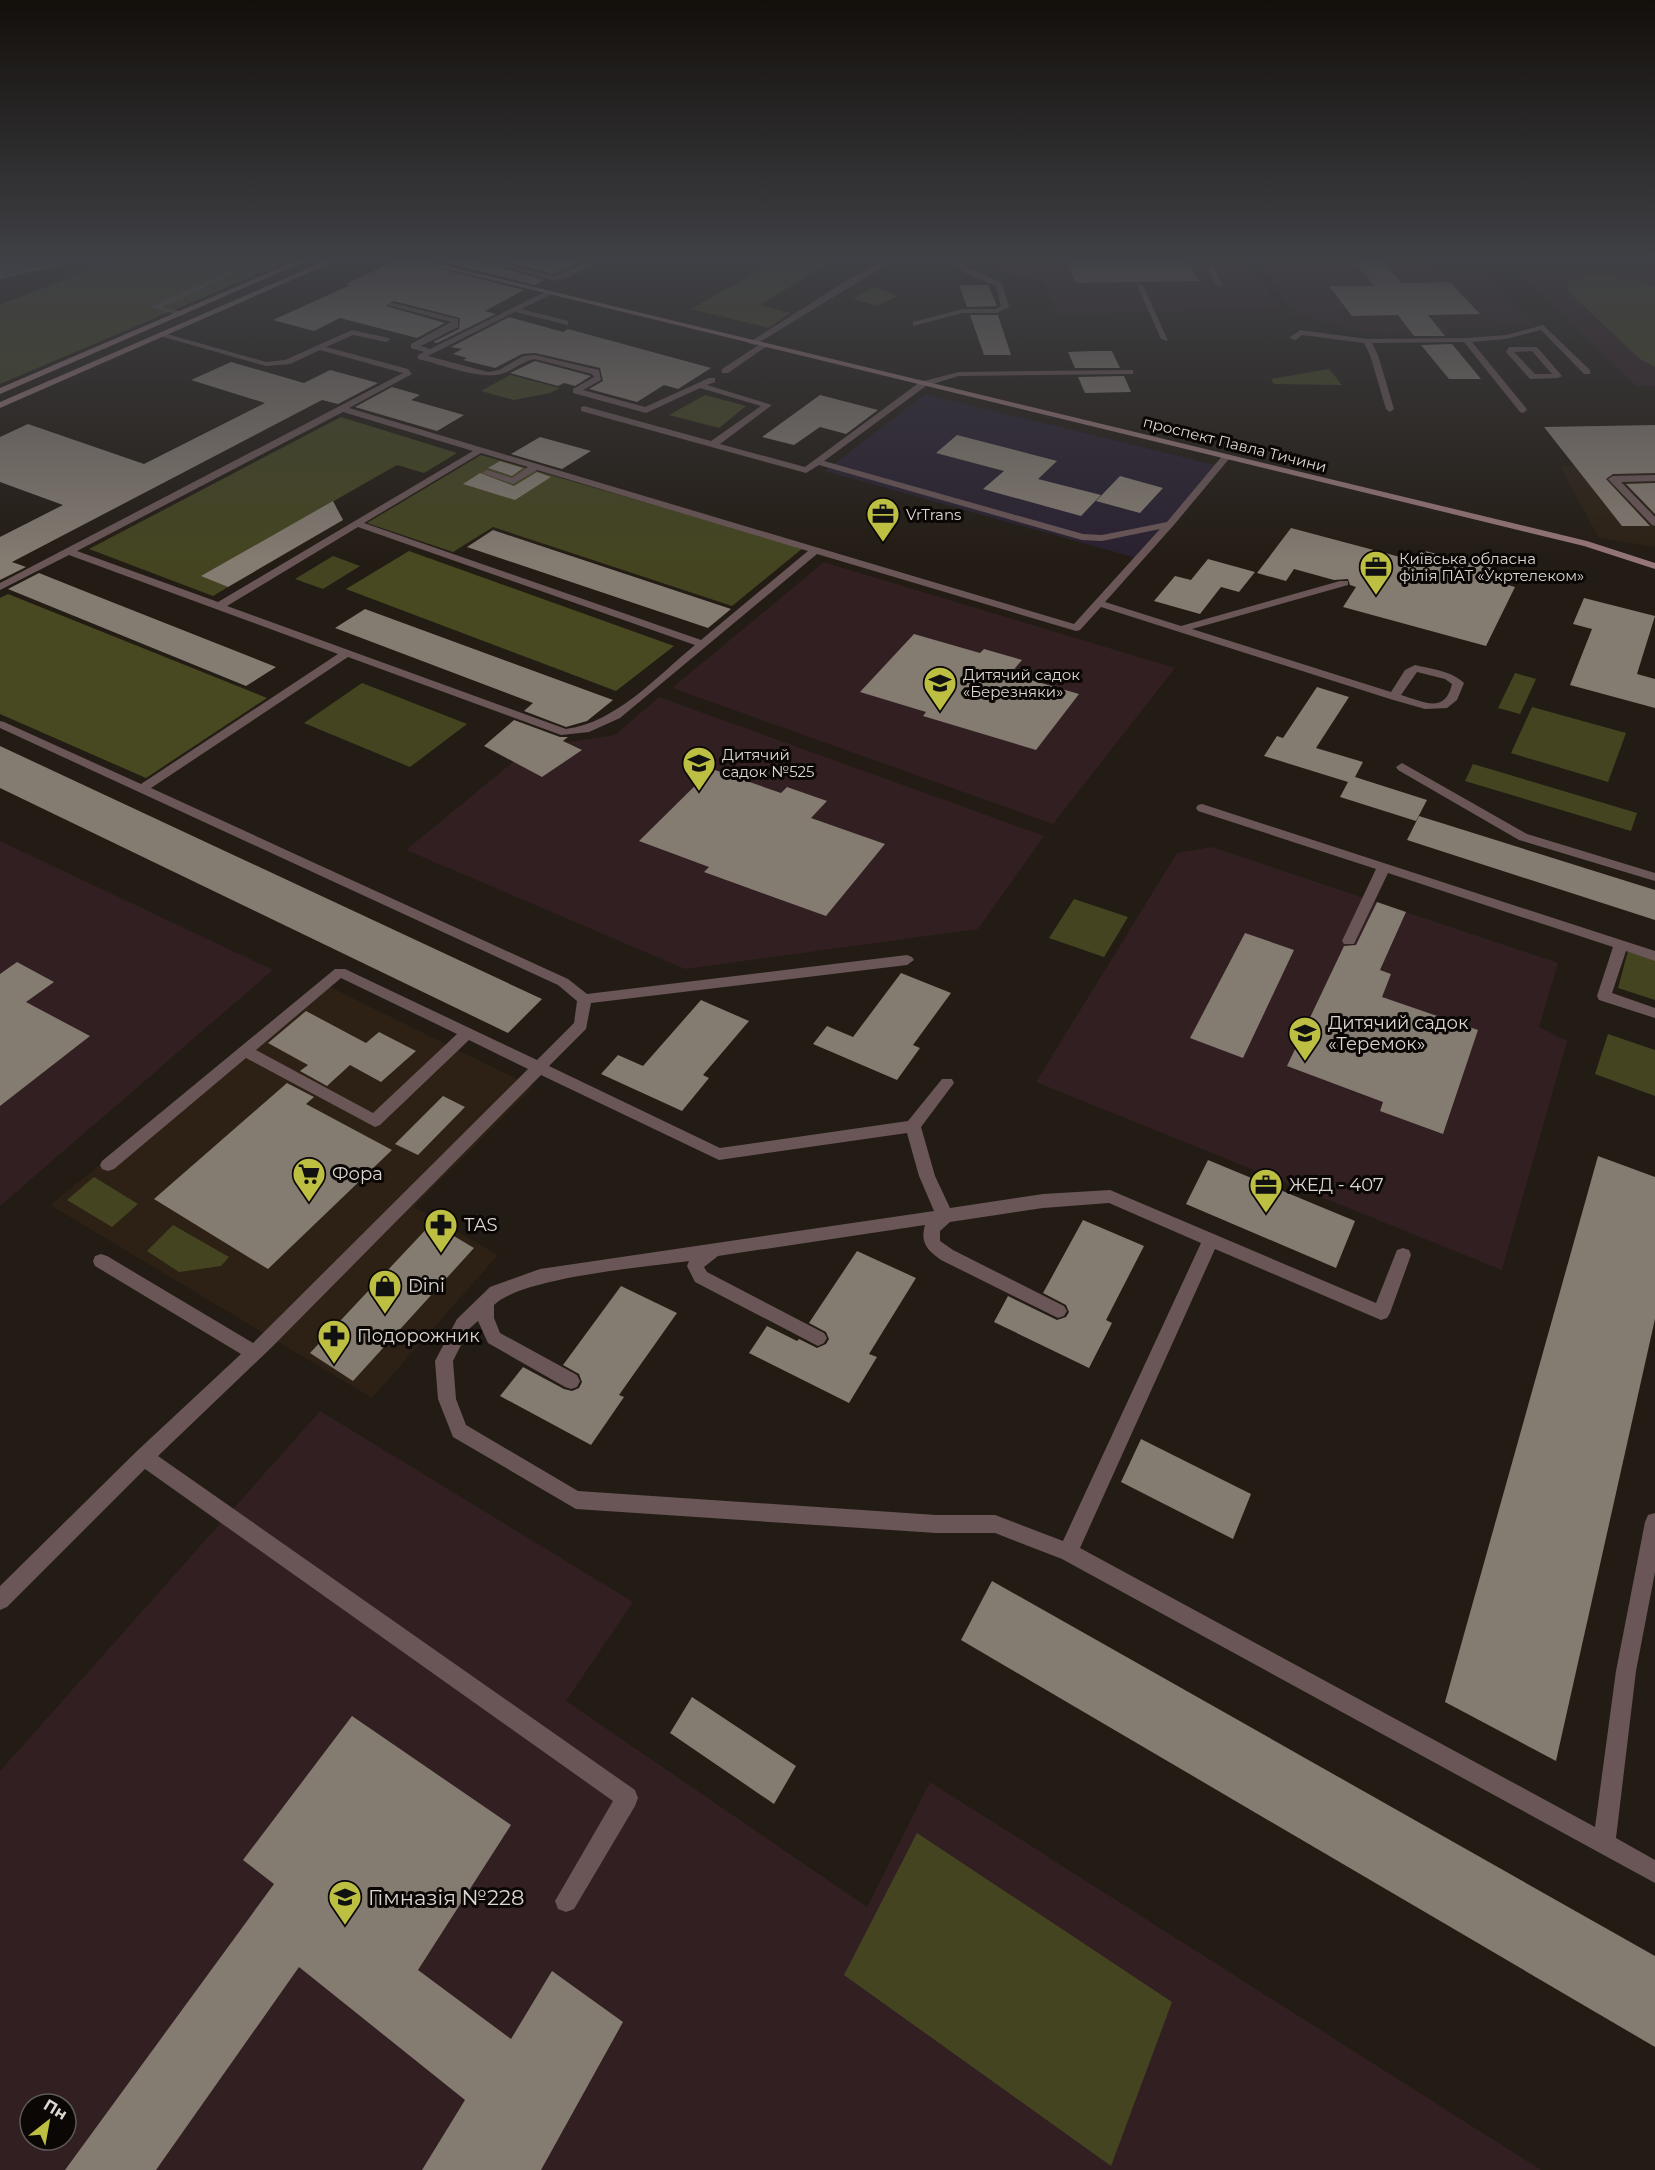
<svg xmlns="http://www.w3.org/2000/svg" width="1655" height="2170" font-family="Montserrat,sans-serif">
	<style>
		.built { fill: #2c2114 }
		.education { fill: #321f22; fill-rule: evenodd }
		.medical { fill: #2a2130 }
		.green { fill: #444520 }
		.forest { fill: #484921 }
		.water { fill: #295b6a; stroke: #5f8089; stroke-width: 1.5 }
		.building { fill: #847b71 }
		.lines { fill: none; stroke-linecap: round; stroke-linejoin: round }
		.lane { fill: #6a5657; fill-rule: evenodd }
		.secondary { fill: #967677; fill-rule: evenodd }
		.labels { text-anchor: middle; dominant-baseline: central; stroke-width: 6; stroke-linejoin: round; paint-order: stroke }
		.far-street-label { font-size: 15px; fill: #dcd7d2; stroke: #0a0705 }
		.far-poi-label { font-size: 15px; fill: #dcd7d2; stroke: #0a0705; text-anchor: start }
		.poi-label { font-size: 18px; fill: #dcd7d2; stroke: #0a0705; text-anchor: start }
		.near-poi-label { font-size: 21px; fill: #dcd7d2; stroke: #0a0705; text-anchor: start }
	</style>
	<rect width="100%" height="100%" fill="#231c14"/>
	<!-- built -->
	<g class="built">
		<path d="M 436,258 L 609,258 L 551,287 Z"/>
		<path d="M 1560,466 L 1655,467 L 1655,547 L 1599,538 Z"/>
		<path d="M 324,984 L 533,1087 L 414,1207 L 498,1255 L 372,1398 L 50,1205 Z"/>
	</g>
	<!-- education -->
	<g class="education">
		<path d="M 966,258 L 1245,258 L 1280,309 L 1058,314 L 1044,281 L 960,262 Z"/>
		<path d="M 1256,258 L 1413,258 L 1428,264 L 1488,275 L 1537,326 L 1447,328 L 1451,334 L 1382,335 L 1363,332 L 1294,314 Z"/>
		<path d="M 1655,269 L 1655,386 L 1636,386 L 1519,274 Z"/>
		<path d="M 824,562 L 840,567 L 1175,668 L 1053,824 L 672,688 Z"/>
		<path d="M 659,697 L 1044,836 L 978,929 L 685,969 L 406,850 L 530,748 L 615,735 Z"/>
		<path d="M 0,841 L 273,970 L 0,1206 Z"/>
		<path d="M 1212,847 L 1558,963 L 1539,1027 L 1567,1041 L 1502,1270 L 1036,1082 L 1177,853 Z"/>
		<path d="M 320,1411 L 633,1602 L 566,1701 L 867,1907 L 930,1782 L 1541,2170 L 0,2170 L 0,1771 ZM 30,2104 L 66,2104 L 66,2140 L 30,2140 Z"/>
	</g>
	<!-- medical -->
	<path class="medical" d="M 925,394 L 1219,466 L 1140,559 L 825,471 Z"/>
	<!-- green -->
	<g class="green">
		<path d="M 120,258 L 296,258 L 0,384 L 0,305 Z"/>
		<path d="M 1596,275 L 1634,279 L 1655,287 L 1655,367 L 1640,359 L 1570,293 L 1567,287 L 1570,281 Z"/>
		<path d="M 873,287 L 898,296 L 877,306 L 853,299 Z"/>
		<path d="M 1329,369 L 1342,385 L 1274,384 L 1271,379 Z"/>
		<path d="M 510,375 L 560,388 L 550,393 L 514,400 L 481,391 Z"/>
		<path d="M 705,395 L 746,406 L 719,428 L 669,415 Z"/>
		<path d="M 341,417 L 457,453 L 424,473 L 397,465 L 202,576 L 228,587 L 213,596 L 89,549 Z"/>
		<path d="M 481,455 L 803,548 L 732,606 L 493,527 L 453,552 L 367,523 Z"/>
		<path d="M 333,556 L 360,566 L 323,589 L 295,579 Z"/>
		<path d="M 1515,673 L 1536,679 L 1520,714 L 1498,708 Z"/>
		<path d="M 362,683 L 467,724 L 410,767 L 304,723 Z"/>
		<path d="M 1532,707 L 1626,733 L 1608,782 L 1511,753 Z"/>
		<path d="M 1473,764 L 1637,813 L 1631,831 L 1465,781 Z"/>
		<path d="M 1074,899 L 1128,917 L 1104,957 L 1049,938 Z"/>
		<path d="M 1628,951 L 1655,960 L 1655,1000 L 1618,988 Z"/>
		<path d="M 1608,1034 L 1655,1050 L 1655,1096 L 1595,1074 Z"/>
		<path d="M 94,1177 L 138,1204 L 112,1227 L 67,1200 Z"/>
		<path d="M 173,1225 L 229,1257 L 221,1266 L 179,1272 L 147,1251 Z"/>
		<path d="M 917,1833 L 1172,2002 L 1111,2166 L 844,1975 Z"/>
	</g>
	<!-- forest -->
	<g class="forest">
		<path d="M 782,258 L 837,258 L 760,305 L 790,313 L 769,328 L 691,309 Z"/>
		<path d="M 409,551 L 674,646 L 616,691 L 346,589 Z"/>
		<path d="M 8,594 L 267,698 L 146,778 L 0,714 L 0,598 Z"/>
	</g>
	<!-- water -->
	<path class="water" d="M 0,258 L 86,258 L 0,278 Z"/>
	<!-- building -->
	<g class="building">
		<path d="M 391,258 L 399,258 L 524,290 L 485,311 L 496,314 L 437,343 L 433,342 L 459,329 L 460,318 L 393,301 L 386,306 L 445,323 L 417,338 L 340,318 L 314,331 L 273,320 L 350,285 L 345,284 L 390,263 Z"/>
		<path d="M 425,258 L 468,258 L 544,280 L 535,285 Z"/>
		<path d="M 493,258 L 587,258 L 553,274 Z"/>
		<path d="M 1064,258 L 1185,258 L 1199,281 L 1076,283 Z"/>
		<path d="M 1351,258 L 1379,258 L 1402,283 L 1450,282 L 1480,314 L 1428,315 L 1445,336 L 1414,336 L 1398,315 L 1352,316 L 1329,286 L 1374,286 Z"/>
		<path d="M 959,285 L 988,285 L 997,306 L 967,307 Z"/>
		<path d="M 970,315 L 998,315 L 1011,355 L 984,355 Z"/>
		<path d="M 509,317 L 563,332 L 568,329 L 711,368 L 678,389 L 664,385 L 637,402 L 589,389 L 603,381 L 600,368 L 535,353 L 522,354 L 495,368 L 463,360 L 467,358 L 453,354 L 462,349 L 451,347 Z"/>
		<path d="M 1452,344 L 1481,379 L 1449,379 L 1421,345 Z"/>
		<path d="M 1093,351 L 1112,351 L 1120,368 L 1075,368 L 1068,352 Z"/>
		<path d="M 535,361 L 591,376 L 575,386 L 564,383 L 558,386 L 510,373 Z"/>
		<path d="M 231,362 L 304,383 L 330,370 L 378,383 L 338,404 L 322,400 L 12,562 L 26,567 L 0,580 L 0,537 L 63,505 L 0,482 L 0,437 L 28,424 L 144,464 L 265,403 L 191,380 Z"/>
		<path d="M 1124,376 L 1131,392 L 1085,393 L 1078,377 Z"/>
		<path d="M 392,387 L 420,395 L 411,400 L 464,415 L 437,431 L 355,407 Z"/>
		<path d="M 820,395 L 878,410 L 846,434 L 820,427 L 794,445 L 762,437 Z"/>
		<path d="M 1655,425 L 1655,473 L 1613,474 L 1606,479 L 1650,526 L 1622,526 L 1544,427 Z"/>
		<path d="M 957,435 L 1057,461 L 1038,479 L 1101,495 L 1081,516 L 983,489 L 1004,471 L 936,453 Z"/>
		<path d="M 540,437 L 591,451 L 562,469 L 511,454 Z"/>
		<path d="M 500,461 L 523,468 L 512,476 L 488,468 Z"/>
		<path d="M 537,472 L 551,477 L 515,500 L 463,484 L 480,473 L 514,486 Z"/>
		<path d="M 1120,476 L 1163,488 L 1140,513 L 1096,501 Z"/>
		<path d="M 1655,483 L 1655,514 L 1626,484 Z"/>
		<path d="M 333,501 L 343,520 L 228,587 L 201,576 Z"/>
		<path d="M 1291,528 L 1415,561 L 1421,550 L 1493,568 L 1487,579 L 1515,587 L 1486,646 L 1343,607 L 1356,587 L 1350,585 L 1348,579 L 1334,580 L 1294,569 L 1286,581 L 1257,573 Z"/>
		<path d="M 493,530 L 731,609 L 708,628 L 467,547 Z"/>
		<path d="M 1208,559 L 1255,572 L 1239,592 L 1221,587 L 1200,614 L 1154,601 L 1175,576 L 1191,580 Z"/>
		<path d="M 39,573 L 89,593 L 276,667 L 246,686 L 8,589 Z"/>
		<path d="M 1584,598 L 1655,616 L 1637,674 L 1655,679 L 1655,708 L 1570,685 L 1592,629 L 1573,624 Z"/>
		<path d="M 365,609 L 613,700 L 587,721 L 566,727 L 524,711 L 533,703 L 335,628 Z"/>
		<path d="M 914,634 L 980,653 L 984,649 L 1022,660 L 1010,674 L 1079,694 L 1036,750 L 923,716 L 926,712 L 860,692 Z"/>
		<path d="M 1317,687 L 1349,697 L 1316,748 L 1363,762 L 1355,777 L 1427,800 L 1416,821 L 1340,797 L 1348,782 L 1264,756 L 1277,736 L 1283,738 Z"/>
		<path d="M 514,720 L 560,737 L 568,737 L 563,741 L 582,750 L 542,777 L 484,746 Z"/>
		<path d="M 0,746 L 227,852 L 542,999 L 508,1033 L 0,788 Z"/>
		<path d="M 712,769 L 781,793 L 787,787 L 827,801 L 811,818 L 885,844 L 826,916 L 704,872 L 709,867 L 639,841 Z"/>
		<path d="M 1419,816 L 1655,890 L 1655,920 L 1407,840 Z"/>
		<path d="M 1377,902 L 1406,912 L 1380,970 L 1391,974 L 1382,997 L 1478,1030 L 1443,1134 L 1380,1111 L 1383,1102 L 1287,1066 L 1344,946 L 1356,945 Z"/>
		<path d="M 1245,933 L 1294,950 L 1243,1058 L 1190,1038 Z"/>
		<path d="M 17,962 L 54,982 L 26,1002 L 90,1036 L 0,1106 L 0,974 Z"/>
		<path d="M 901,973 L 951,993 L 913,1045 L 920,1048 L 897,1080 L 813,1044 L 827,1026 L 853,1037 Z"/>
		<path d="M 701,1000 L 749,1021 L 703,1075 L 709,1078 L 682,1111 L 601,1074 L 618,1055 L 643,1066 Z"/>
		<path d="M 306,1011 L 366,1043 L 379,1032 L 416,1051 L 381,1082 L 350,1065 L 327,1086 L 300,1071 L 308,1065 L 268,1043 Z"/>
		<path d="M 287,1083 L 314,1097 L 306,1104 L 392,1150 L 268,1269 L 154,1199 Z"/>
		<path d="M 443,1096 L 465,1107 L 418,1155 L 395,1144 Z"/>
		<path d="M 1598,1156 L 1655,1177 L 1655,1319 L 1556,1761 L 1445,1702 Z"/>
		<path d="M 1208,1160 L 1355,1221 L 1336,1268 L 1186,1204 Z"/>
		<path d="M 1083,1220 L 1144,1246 L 1106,1320 L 1112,1323 L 1089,1368 L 994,1322 L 1008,1296 L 1057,1320 L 1066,1317 L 1069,1312 L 1066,1305 L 1043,1293 Z"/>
		<path d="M 432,1223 L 474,1248 L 353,1381 L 310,1353 Z"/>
		<path d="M 857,1251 L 916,1278 L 869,1354 L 877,1357 L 849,1403 L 749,1353 L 767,1326 L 797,1341 L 799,1339 L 817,1348 L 826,1344 L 829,1339 L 826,1332 L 809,1323 Z"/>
		<path d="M 621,1286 L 677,1313 L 619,1395 L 624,1397 L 591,1445 L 500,1396 L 523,1367 L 564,1389 L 572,1391 L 579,1388 L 582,1382 L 579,1374 L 563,1365 Z"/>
		<path d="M 1141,1439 L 1251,1494 L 1233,1539 L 1121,1482 Z"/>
		<path d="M 992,1581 L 1655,1956 L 1655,2047 L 961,1640 Z"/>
		<path d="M 692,1697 L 796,1766 L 774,1804 L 670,1733 Z"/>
		<path d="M 352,1716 L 511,1825 L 418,1970 L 511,2039 L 552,1971 L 623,2022 L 541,2170 L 422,2170 L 465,2100 L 299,1967 L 156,2170 L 65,2170 L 274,1884 L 243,1860 Z"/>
	</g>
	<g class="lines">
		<!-- lane -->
		<g class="lane">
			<path d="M 470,258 L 483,258 L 553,276 C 571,273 585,258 603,258 L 567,278 L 553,280 Z"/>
			<path d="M 888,258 L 897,258 L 755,345 L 748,343 L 854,276 Z"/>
			<path d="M 951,258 L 958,258 L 970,269 L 1002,283 L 1009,307 L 997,313 L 963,313 L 913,326 L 913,322 L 963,309 L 996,309 L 1001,306 L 996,286 L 964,273 Z"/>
			<path d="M 1202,258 L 1209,258 L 1222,285 L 1216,285 Z"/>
			<path d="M 228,272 L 235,274 L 161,307 L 183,312 L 183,316 L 150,307 Z"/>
			<path d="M 1136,283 L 1143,285 L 1168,341 L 1161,339 Z"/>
			<path d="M 547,291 L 550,291 L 550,295 L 521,309 L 568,321 L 568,325 L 515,312 L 428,356 L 488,372 L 499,370 L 523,356 L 535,355 L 599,370 L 601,380 L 583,390 L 645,407 L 709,378 L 715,378 L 715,382 L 707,385 L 772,405 L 720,444 L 805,467 L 920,382 L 959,372 L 1133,370 L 1133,374 L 1130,374 L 959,376 L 926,386 L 824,461 L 1083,534 L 1102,535 L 1167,522 L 1223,455 L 1229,455 L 1229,459 L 1173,526 L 1105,602 L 1181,626 L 1340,581 L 1348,581 L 1348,585 L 1192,629 L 1391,692 L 1405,670 L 1415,665 C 1431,669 1452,671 1464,683 L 1457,700 L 1447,708 L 1425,709 L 1390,699 L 1101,607 L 1080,630 L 1076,631 L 817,554 L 620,718 L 589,732 L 561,735 L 348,657 L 151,788 L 568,979 L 587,994 L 907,955 L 912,957 L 914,960 L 907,965 L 591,1003 L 586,1029 L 549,1066 L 720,1148 L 908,1121 L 942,1079 L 952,1079 L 954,1083 L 921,1127 L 935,1176 L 950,1208 L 1043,1194 L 1110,1190 L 1376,1303 L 1397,1250 L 1403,1248 L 1409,1250 L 1411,1255 L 1390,1313 L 1387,1318 L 1381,1320 L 1215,1249 L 1080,1548 L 1595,1827 L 1616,1671 L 1645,1522 L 1648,1515 L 1655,1513 L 1655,1572 L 1636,1671 L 1616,1838 L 1655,1860 L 1655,1883 L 1062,1559 L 995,1533 L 936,1533 L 576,1509 L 453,1437 L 438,1399 L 435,1361 L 457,1319 L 490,1287 L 540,1269 L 934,1211 L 919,1176 L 907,1133 L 719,1160 L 541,1075 L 272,1347 L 158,1456 L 635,1790 L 638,1798 L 635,1806 L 574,1909 L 566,1912 L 558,1909 L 555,1901 L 613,1801 L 145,1469 L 7,1607 L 0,1610 L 0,1586 L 137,1451 L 241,1354 L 95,1266 L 93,1261 L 95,1256 L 101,1254 L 107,1256 L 253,1343 L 528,1069 L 469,1040 L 380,1125 L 375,1127 L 246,1058 L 114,1169 L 108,1171 L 102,1169 L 100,1165 L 102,1161 L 335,969 L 345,969 L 537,1060 L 574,1023 L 577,1001 L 558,985 L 0,728 L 0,721 L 4,722 L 141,784 L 338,654 L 69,555 L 0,590 L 0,583 L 403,373 L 320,350 L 290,364 L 266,366 L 160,336 L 160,332 L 266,362 L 285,360 L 352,330 L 389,338 L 390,340 L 386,342 L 353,335 L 326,347 L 408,369 L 412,374 L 349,408 L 1074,624 L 1160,529 L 1102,541 L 1082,540 L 819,465 L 806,473 L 581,411 L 581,407 L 584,406 L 711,441 L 761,406 L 700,388 L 646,413 L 573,393 L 573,389 L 594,377 L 592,374 L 535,359 C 522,361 513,371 501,374 C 479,380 441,364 418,359 L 418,355 L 424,352 L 411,348 L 411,344 L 451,322 L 388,305 L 392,303 L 458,319 L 458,327 L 421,346 L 430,349 ZM 343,412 L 473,451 L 218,602 L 77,551 ZM 481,453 L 528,467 L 512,478 L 487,470 L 482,473 L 513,484 L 537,470 L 808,551 L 701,640 L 364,523 ZM 358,527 L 695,645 C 656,677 617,722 566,729 L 227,606 ZM 1417,672 L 1445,679 L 1452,684 C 1445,715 1422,701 1401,695 ZM 341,978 L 457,1034 L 373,1113 L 256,1050 ZM 1109,1203 L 1201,1243 L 1063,1541 L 995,1515 L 936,1515 L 578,1491 L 466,1425 L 456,1399 L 453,1361 L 469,1329 L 478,1321 L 488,1343 L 565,1387 L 571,1389 L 577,1387 L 580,1381 L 577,1375 L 500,1333 L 494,1318 L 494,1305 C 523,1277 646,1267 689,1261 L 687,1266 L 695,1282 L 818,1346 L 824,1343 L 827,1338 L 824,1333 L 707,1272 L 704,1267 L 718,1256 L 925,1225 C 920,1243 927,1250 941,1260 L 1058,1318 L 1064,1316 L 1067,1311 L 1064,1306 L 953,1250 L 940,1241 L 940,1231 L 950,1222 L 1043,1208 Z"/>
			<path d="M 1543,325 L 1590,370 L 1590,374 L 1584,374 L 1541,330 L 1506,339 L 1472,342 L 1526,408 L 1527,410 L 1523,413 L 1520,412 L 1464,342 L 1372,343 L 1378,355 L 1394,409 L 1390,412 L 1386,409 L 1370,355 L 1364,343 L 1302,335 L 1296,340 L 1289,338 L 1300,330 L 1367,339 L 1466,338 L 1506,335 Z"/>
			<path d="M 760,344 L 767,346 L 728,373 L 722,373 L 722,369 Z"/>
			<path d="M 1509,347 L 1537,347 L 1562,376 L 1558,378 L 1530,379 L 1506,352 ZM 1532,351 L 1552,374 L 1535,374 L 1514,352 Z"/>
			<path d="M 1655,475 L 1655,481 L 1621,482 L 1655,517 L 1655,526 L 1652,525 L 1608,479 L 1613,476 Z"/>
			<path d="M 1402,763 L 1527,834 L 1655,873 L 1655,881 L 1519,840 L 1398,770 L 1396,767 Z"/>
			<path d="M 1202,804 L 1655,951 L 1655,961 L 1626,951 L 1612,993 L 1655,1008 L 1655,1018 L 1599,1000 L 1597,996 L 1613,947 L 1388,873 L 1354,944 L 1344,944 L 1342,941 L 1376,869 L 1198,811 L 1196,808 L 1198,805 Z"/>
		</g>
		<!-- secondary -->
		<g class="secondary">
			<path d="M 303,258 L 313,258 L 0,394 L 0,388 Z"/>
			<path d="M 332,258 L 342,258 L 0,408 L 0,402 Z"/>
			<path d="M 401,258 L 414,258 L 1587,541 L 1655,563 L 1655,569 L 1584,546 Z"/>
		</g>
	</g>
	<!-- sky -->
	<linearGradient id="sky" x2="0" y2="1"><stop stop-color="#130f0b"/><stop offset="0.46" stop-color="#3f4045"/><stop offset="1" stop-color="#3f4045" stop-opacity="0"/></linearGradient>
	<rect width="1655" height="562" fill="url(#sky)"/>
	<!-- icons -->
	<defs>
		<g id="office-pin" transform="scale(1.725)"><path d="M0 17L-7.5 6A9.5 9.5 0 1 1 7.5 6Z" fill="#bdbf43" stroke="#0a0705"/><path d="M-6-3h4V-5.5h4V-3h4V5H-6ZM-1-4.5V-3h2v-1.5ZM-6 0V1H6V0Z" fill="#111"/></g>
		<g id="school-pin" transform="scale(1.725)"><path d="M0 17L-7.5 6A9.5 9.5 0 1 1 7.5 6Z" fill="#bdbf43" stroke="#0a0705"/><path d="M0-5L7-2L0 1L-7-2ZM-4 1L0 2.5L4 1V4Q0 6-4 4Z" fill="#111"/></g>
		<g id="supermarket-pin" transform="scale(1.725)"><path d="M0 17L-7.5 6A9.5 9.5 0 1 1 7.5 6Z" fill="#bdbf43" stroke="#0a0705"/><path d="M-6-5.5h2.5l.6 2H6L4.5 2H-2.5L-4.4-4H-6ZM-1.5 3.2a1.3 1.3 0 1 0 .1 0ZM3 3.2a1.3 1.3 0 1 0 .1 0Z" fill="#111"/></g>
		<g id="pharmacy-pin" transform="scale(1.725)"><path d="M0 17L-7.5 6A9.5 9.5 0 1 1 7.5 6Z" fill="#bdbf43" stroke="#0a0705"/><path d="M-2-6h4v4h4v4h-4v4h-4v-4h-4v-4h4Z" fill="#111"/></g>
		<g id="shop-pin" transform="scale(1.725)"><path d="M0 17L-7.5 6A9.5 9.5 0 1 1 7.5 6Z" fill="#bdbf43" stroke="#0a0705"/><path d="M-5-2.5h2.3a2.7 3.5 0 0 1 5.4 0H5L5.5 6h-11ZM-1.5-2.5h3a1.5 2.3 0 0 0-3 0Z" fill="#111"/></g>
	</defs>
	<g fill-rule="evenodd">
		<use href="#office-pin" x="883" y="514"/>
		<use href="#office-pin" x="1376" y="567"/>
		<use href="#school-pin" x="940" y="683"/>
		<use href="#school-pin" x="699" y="763"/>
		<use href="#school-pin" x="1305" y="1033"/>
		<use href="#supermarket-pin" x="309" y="1174"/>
		<use href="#office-pin" x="1266" y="1185"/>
		<use href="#pharmacy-pin" x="441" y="1225"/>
		<use href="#shop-pin" x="385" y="1286"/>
		<use href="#pharmacy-pin" x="334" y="1336"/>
		<use href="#school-pin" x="345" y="1897"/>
	</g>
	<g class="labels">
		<!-- far-street labels -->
		<g class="far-street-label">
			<text transform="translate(1235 444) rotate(14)">проспект Павла Тичини</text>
		</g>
		<!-- far-poi labels -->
		<g class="far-poi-label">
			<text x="906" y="514">VrTrans</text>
			<text x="1399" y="558">Київська обласна<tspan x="1399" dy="17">філія ПАТ «Укртелеком»</tspan></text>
			<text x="963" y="674">Дитячий садок<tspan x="963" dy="17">«Березняки»</tspan></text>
			<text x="722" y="754">Дитячий<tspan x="722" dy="17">садок №525</tspan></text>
		</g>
		<!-- poi labels -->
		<g class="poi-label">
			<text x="1328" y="1023">Дитячий садок<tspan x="1328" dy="21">«Теремок»</tspan></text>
			<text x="332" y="1174">Фора</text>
			<text x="1289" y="1185">ЖЕД - 407</text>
			<text x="464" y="1225">TAS</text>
			<text x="408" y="1286">Dini</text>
			<text x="357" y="1336">Подорожник</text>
		</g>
		<!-- near-poi labels -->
		<g class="near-poi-label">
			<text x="368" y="1897">Гімназія №228</text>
		</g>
	</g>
	<!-- north arrow -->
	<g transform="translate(48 2122) rotate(31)"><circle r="28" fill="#0a0705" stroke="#5e5a57" stroke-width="1.5"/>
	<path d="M0-4.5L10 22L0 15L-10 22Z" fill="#bdbf43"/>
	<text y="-9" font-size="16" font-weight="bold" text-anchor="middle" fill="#dcd7d2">Пн</text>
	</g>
</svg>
